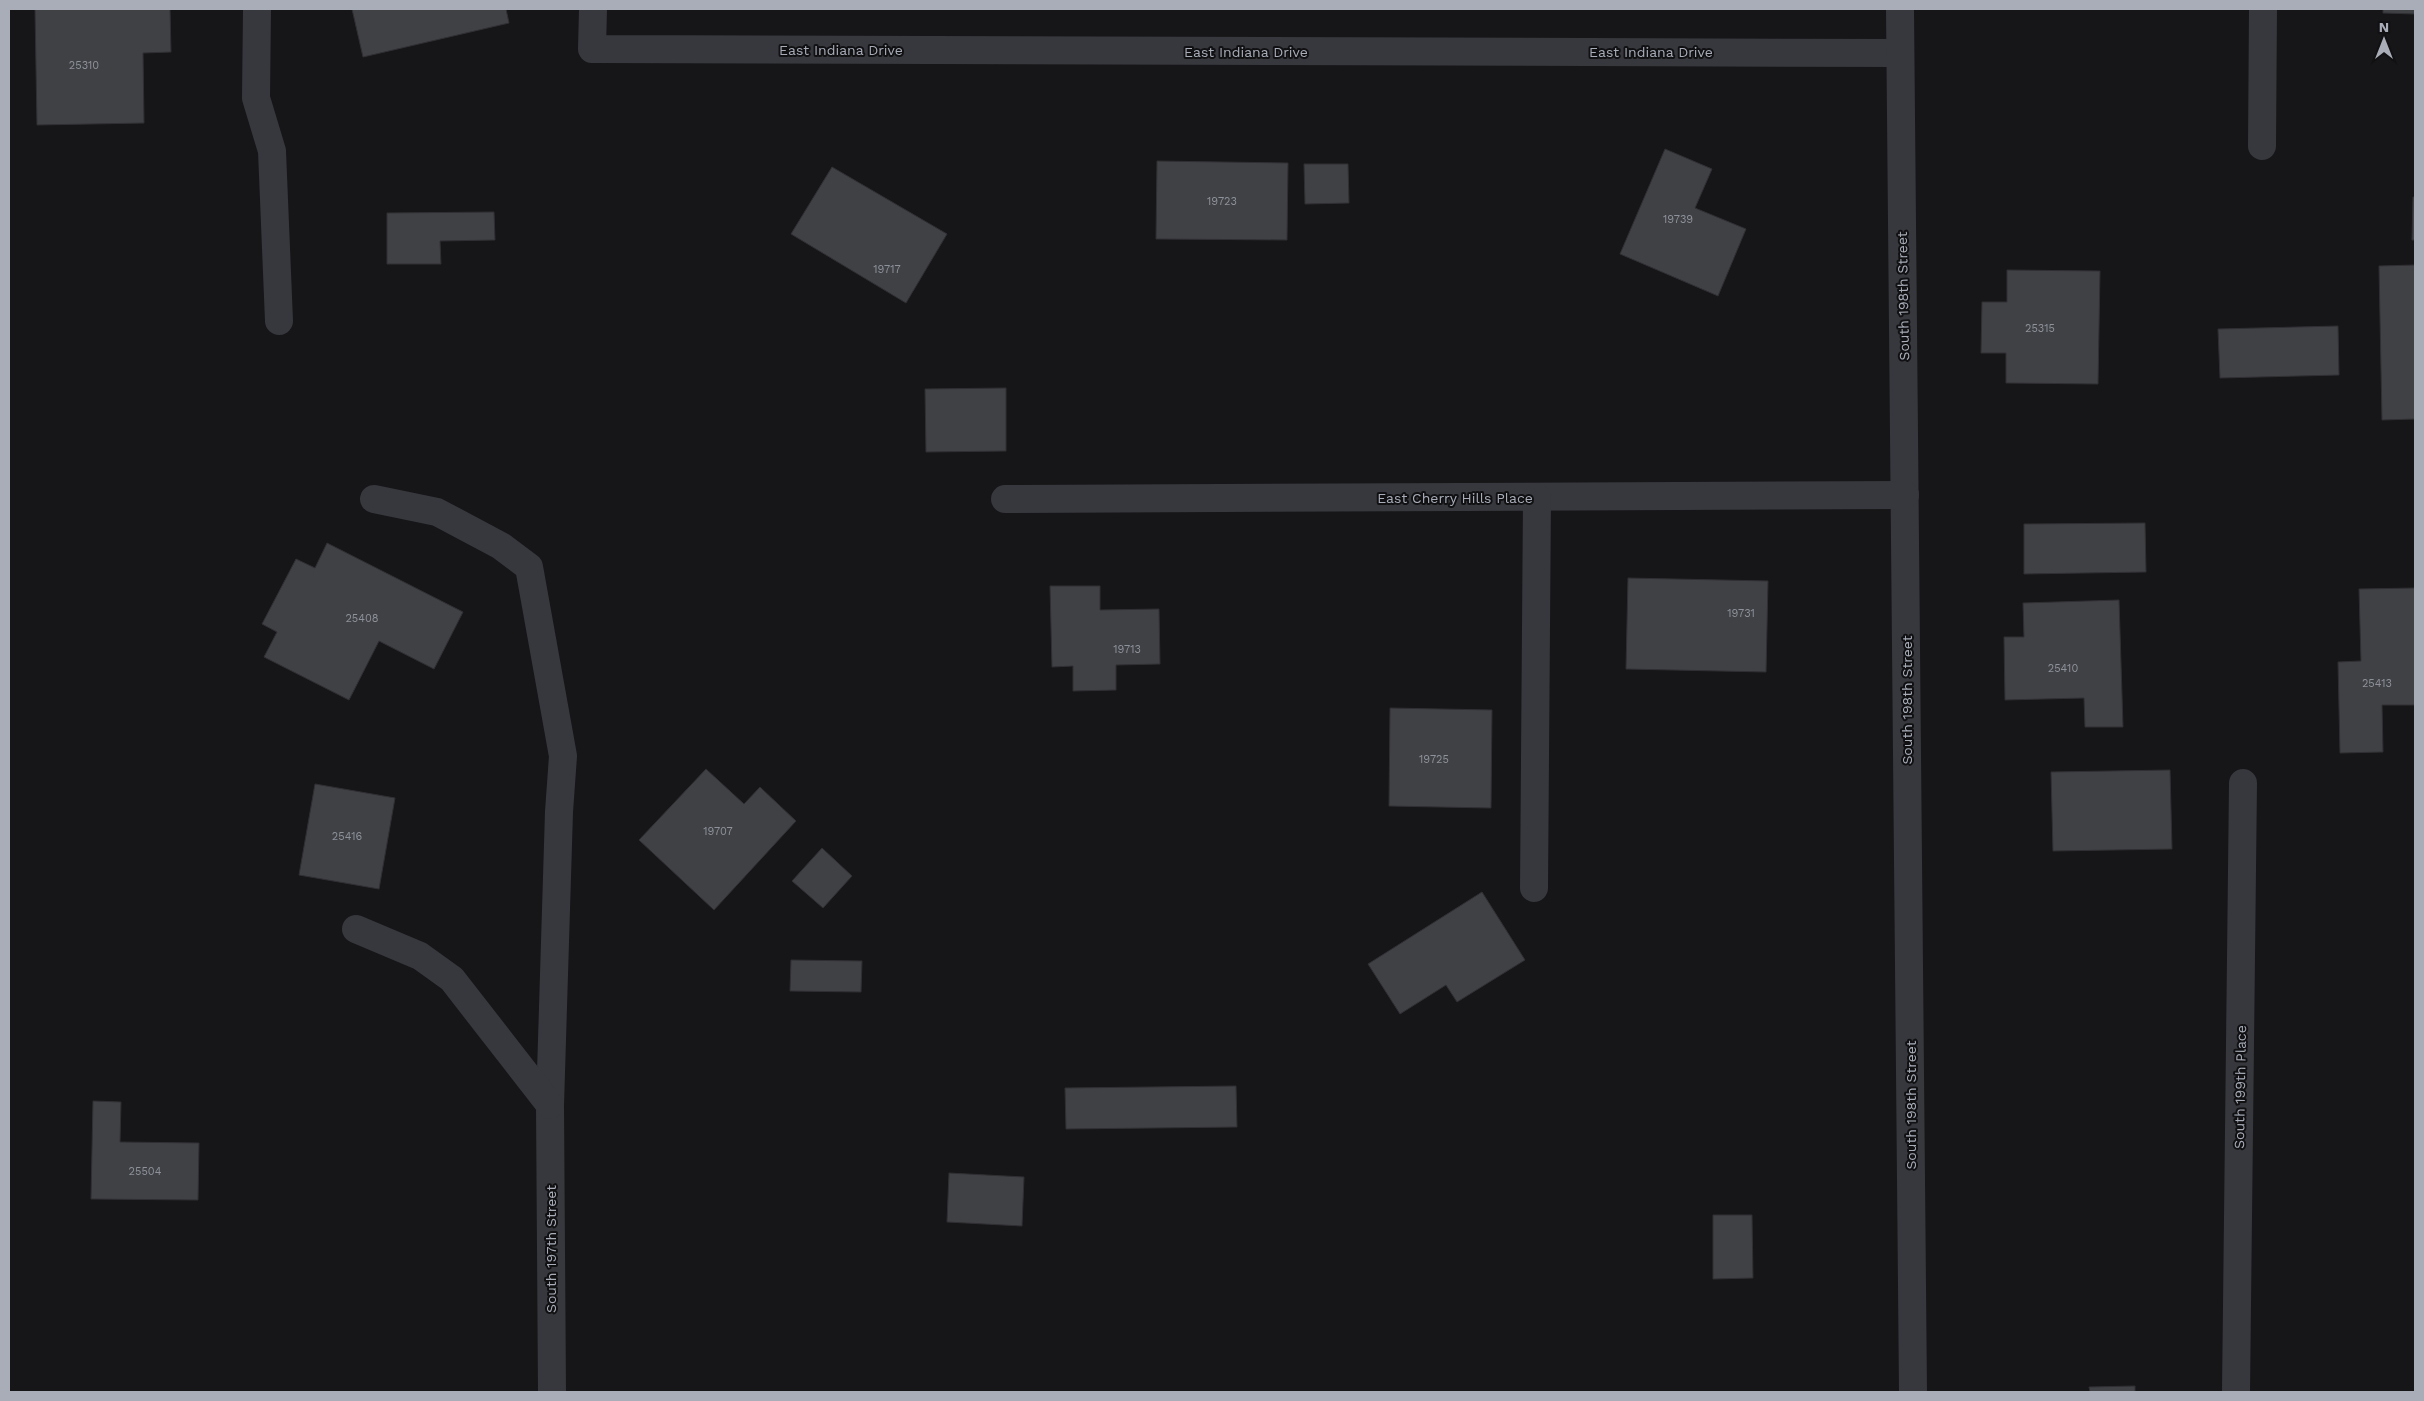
<svg xmlns="http://www.w3.org/2000/svg" width="2424" height="1401" font-family="'Work Sans',sans-serif">
	<style>
		.building { fill: #404145; stroke: #303034 }
		.lines { fill: none; stroke-linecap: round; stroke-linejoin: round }
		.minor { stroke: #37383d; stroke-width: 28 }
		.labels { text-anchor: middle; dominant-baseline: central; stroke-width: 4; stroke-linejoin: round; paint-order: stroke }
		.number-label { font-size: 11px; fill: #8e929b }
		.street-label { font-size: 14px; fill: #a8adb8; stroke: #111113 }
	</style>
	<rect width="100%" height="100%" fill="#161618"/>
	<!-- building -->
	<g class="building">
		<path d="M 35,9 L 170,9 L 171,52 L 143,53 L 144,123 L 37,125 Z"/>
		<path d="M 352,9 L 506,9 L 509,23 L 363,57 Z"/>
		<path d="M 2383,9 L 2415,9 L 2415,14 L 2383,13 Z"/>
		<path d="M 1665,149 L 1712,169 L 1695,208 L 1746,229 L 1718,296 L 1620,254 Z"/>
		<path d="M 1157,161 L 1288,163 L 1287,240 L 1156,239 Z"/>
		<path d="M 1304,164 L 1348,164 L 1349,203 L 1305,204 Z"/>
		<path d="M 832,167 L 947,234 L 906,303 L 791,234 Z"/>
		<path d="M 2413,197 L 2415,197 L 2415,240 L 2412,240 Z"/>
		<path d="M 494,212 L 495,240 L 440,241 L 441,264 L 387,264 L 387,213 Z"/>
		<path d="M 2415,265 L 2415,419 L 2382,420 L 2379,266 Z"/>
		<path d="M 2007,270 L 2100,271 L 2098,384 L 2006,383 L 2006,353 L 1981,353 L 1982,302 L 2007,302 Z"/>
		<path d="M 2338,326 L 2339,375 L 2220,378 L 2218,329 Z"/>
		<path d="M 1006,388 L 1006,451 L 926,452 L 925,389 Z"/>
		<path d="M 2145,523 L 2146,572 L 2024,574 L 2024,524 Z"/>
		<path d="M 327,543 L 463,612 L 434,669 L 379,641 L 349,700 L 264,657 L 277,632 L 262,624 L 296,559 L 315,568 Z"/>
		<path d="M 1628,578 L 1768,581 L 1766,672 L 1626,669 Z"/>
		<path d="M 1050,586 L 1100,586 L 1100,610 L 1159,609 L 1160,664 L 1116,665 L 1116,690 L 1073,691 L 1073,666 L 1052,667 Z"/>
		<path d="M 2415,588 L 2415,705 L 2382,705 L 2383,752 L 2340,753 L 2338,662 L 2361,661 L 2359,589 Z"/>
		<path d="M 2119,600 L 2123,727 L 2085,727 L 2084,698 L 2005,700 L 2004,637 L 2024,637 L 2023,603 Z"/>
		<path d="M 1390,708 L 1492,710 L 1491,808 L 1389,806 Z"/>
		<path d="M 706,769 L 744,804 L 760,787 L 796,821 L 714,910 L 639,840 Z"/>
		<path d="M 2170,770 L 2172,849 L 2053,851 L 2051,772 Z"/>
		<path d="M 315,784 L 395,798 L 379,889 L 299,875 Z"/>
		<path d="M 822,848 L 852,876 L 823,908 L 792,881 Z"/>
		<path d="M 1482,892 L 1525,960 L 1457,1002 L 1446,985 L 1400,1014 L 1368,964 Z"/>
		<path d="M 791,960 L 862,961 L 861,992 L 790,991 Z"/>
		<path d="M 1236,1086 L 1237,1127 L 1066,1129 L 1065,1088 Z"/>
		<path d="M 93,1101 L 121,1102 L 120,1142 L 199,1143 L 198,1200 L 91,1199 Z"/>
		<path d="M 949,1173 L 1024,1177 L 1022,1226 L 947,1222 Z"/>
		<path d="M 1713,1215 L 1752,1215 L 1753,1278 L 1713,1279 Z"/>
		<path d="M 2135,1386 L 2135,1392 L 2090,1392 L 2089,1387 Z"/>
	</g>
	<g class="lines">
		<!-- minor -->
		<g class="minor">
			<path d="M 257,9 L 256,98 L 272,151 L 279,321"/>
			<path d="M 593,9 L 592,49 L 1900,53"/>
			<path d="M 1900,9 L 1913,1392"/>
			<path d="M 2262,146 L 2263,9"/>
			<path d="M 374,499 L 437,512 L 501,546 L 529,567 L 563,756 L 559,812 L 550,1105 L 552,1392"/>
			<path d="M 1005,499 L 1905,495"/>
			<path d="M 1534,888 L 1537,497"/>
			<path d="M 356,929 L 420,956 L 452,979 L 550,1105"/>
			<path d="M 2236,1392 L 2243,783"/>
		</g>
	</g>
	<g class="labels">
		<!-- number labels -->
		<g class="number-label">
			<text x="84" y="65">25310</text>
			<text x="1222" y="201">19723</text>
			<text x="1678" y="219">19739</text>
			<text x="887" y="269">19717</text>
			<text x="2040" y="328">25315</text>
			<text x="1741" y="613">19731</text>
			<text x="362" y="618">25408</text>
			<text x="1127" y="649">19713</text>
			<text x="2063" y="668">25410</text>
			<text x="2377" y="683">25413</text>
			<text x="1434" y="759">19725</text>
			<text x="718" y="831">19707</text>
			<text x="347" y="836">25416</text>
			<text x="145" y="1171">25504</text>
		</g>
		<!-- street labels -->
		<g class="street-label">
			<text x="841" y="50">East Indiana Drive</text>
			<text x="1246" y="52">East Indiana Drive</text>
			<text x="1651" y="52">East Indiana Drive</text>
			<text transform="translate(1903 296) rotate(-91)">South 198th Street</text>
			<text x="1455" y="498">East Cherry Hills Place</text>
			<text transform="translate(1907 700) rotate(-90)">South 198th Street</text>
			<text transform="translate(2240 1087) rotate(-89)">South 199th Place</text>
			<text transform="translate(1911 1105) rotate(-90)">South 198th Street</text>
			<text transform="translate(551 1249) rotate(-90)">South 197th Street</text>
		</g>
	</g>
	<!-- border -->
	<rect width="2424" height="1401" fill="none" stroke="#a8adb8" stroke-width="20"/>
	<!-- north arrow -->
	<g transform="translate(2384 40)" stroke="#111113" stroke-width="4" paint-order="stroke">
	<path d="M0-4L9 19L0 12L-9 19Z" fill="#a8adb8"/>
	<text y="-8" font-size="14" font-weight="bold" text-anchor="middle" fill="#a8adb8">N</text>
	</g>
</svg>
